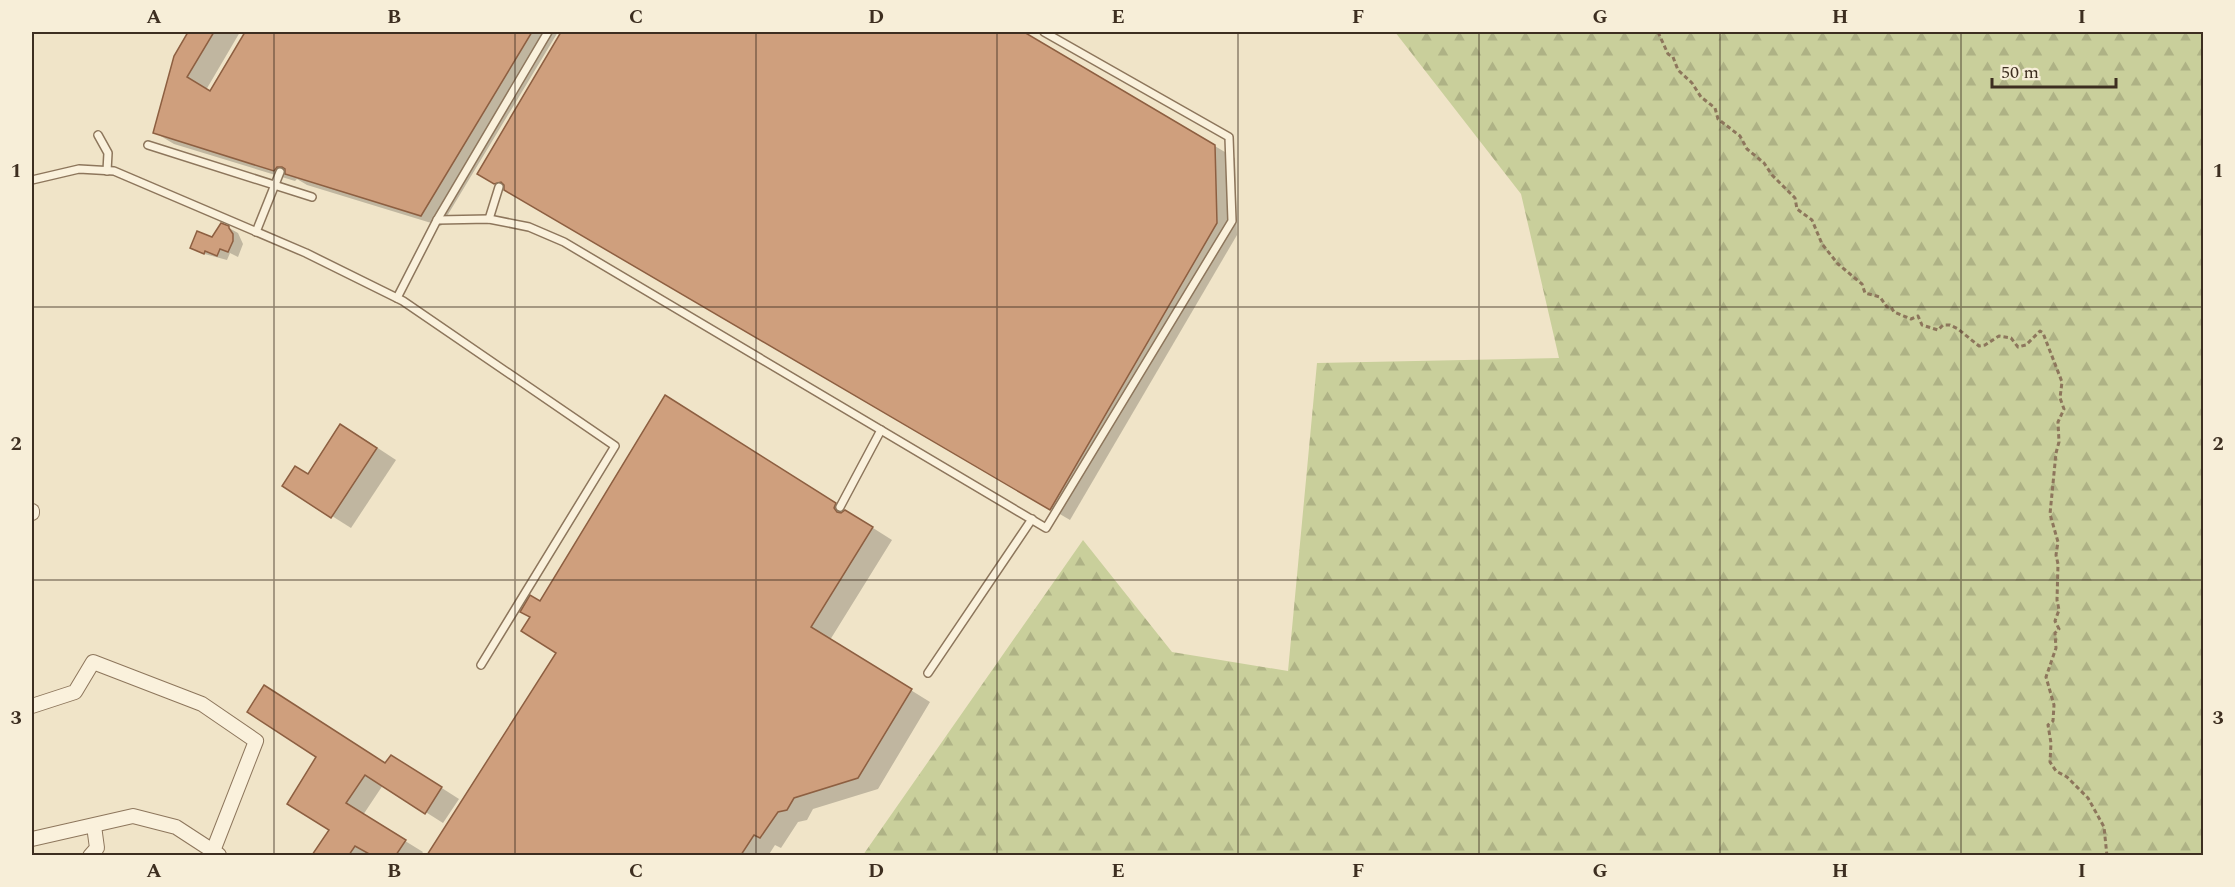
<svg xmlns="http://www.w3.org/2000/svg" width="2235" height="887" font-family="Spectral,serif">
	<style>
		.forest { fill: url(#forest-firs) }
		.shadow { fill: #0003 }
		.building { fill: #cf9f7d; stroke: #8d5f41; stroke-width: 1.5 }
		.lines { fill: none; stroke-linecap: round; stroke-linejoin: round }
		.lane-casing { stroke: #8d765c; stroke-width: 10 }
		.street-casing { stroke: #8d765c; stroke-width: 16 }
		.path { stroke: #8d765c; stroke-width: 3; stroke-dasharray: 4.5 3; stroke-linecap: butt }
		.lane { stroke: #faf1dc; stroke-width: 7 }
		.street { stroke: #faf1dc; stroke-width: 14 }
		.grid { fill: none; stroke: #3d2e20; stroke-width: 1.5; stroke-opacity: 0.55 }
		.neatline { fill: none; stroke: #3d2e20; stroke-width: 2 }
		.grid-label { font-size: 20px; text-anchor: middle; font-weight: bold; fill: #3d2e20 }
	</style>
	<defs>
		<pattern id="forest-firs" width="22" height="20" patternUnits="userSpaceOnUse" patternTransform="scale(1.5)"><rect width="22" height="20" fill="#c9cf9b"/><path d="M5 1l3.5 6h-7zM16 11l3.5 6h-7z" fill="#aeb285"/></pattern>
	</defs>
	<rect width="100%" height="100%" fill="#f0e4c8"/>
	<!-- forest -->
	<path class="forest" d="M 1395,32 L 2203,32 L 2203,855 L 863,855 L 1083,540 L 1172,652 L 1288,671 L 1317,363 L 1559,358 L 1521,194 Z"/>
	<!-- shadow -->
	<g class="shadow">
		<path d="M 190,32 L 240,32 L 206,90 L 211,92 L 247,32 L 558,32 L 441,226 L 307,185 L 297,179 L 295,181 L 174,144 L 154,132 L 175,57 Z"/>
		<path d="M 562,32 L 1022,32 L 1235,158 L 1237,235 L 1070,520 L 479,173 Z"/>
		<path d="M 229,228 L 238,233 L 243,244 L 238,257 L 230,253 L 227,260 L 201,253 L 212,239 Z"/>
		<path d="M 685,409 L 892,540 L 830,640 L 930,702 L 878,789 L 813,809 L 807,820 L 798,822 L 781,848 L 775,845 L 768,856 L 429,856 L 558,652 L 540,603 Z"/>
		<path d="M 361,437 L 396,460 L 351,528 L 332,516 L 309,475 Z"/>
		<path d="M 265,687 L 387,764 L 409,767 L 459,799 L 443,823 L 383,785 L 363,815 L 423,852 L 420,856 L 314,856 L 331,829 L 318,756 Z"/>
	</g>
	<!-- building -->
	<g class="building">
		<path d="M 188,32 L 214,32 L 187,77 L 210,91 L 245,32 L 532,32 L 421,216 L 285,174 L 285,169 L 282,167 L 277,167 L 274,171 L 153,133 L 174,56 Z"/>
		<path d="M 561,32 L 1024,32 L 1215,145 L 1217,223 L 1050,510 L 504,190 L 504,185 L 501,182 L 494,184 L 477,174 Z"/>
		<path d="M 221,223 L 229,226 L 229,228 L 233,234 L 233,241 L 228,252 L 220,249 L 217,256 L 205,251 L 204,254 L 190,248 L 197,231 L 212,237 Z"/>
		<path d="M 665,395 L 836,503 L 834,508 L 837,512 L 841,513 L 845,510 L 873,527 L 811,627 L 912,689 L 858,778 L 794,798 L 787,810 L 778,812 L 760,838 L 754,835 L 741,855 L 427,855 L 556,653 L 521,631 L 530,617 L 520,612 L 530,595 L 540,601 Z"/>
		<path d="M 340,424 L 377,448 L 331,518 L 282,486 L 295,466 L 308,474 Z"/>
		<path d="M 264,685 L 385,763 L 391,755 L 442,787 L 425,814 L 365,775 L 346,803 L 406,840 L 396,855 L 371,855 L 355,846 L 349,855 L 312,855 L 329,830 L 287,804 L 316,757 L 247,712 Z"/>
	</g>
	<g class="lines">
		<!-- lane casing -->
		<g class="lane-casing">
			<g id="lane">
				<path d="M 98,135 L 108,153 L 107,171"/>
				<path d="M 148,145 L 312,197"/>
				<path d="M 32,180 L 79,169 L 114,171 L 306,253 L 403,301 L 615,446 L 481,665"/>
				<path d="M 489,219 L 499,187"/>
				<path d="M 437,220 L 489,219 L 529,227 L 564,242 L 1046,528 L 1232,221 L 1229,137 L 1044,32"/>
				<path d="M 256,232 L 280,172"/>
				<path d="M 397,298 L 437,220 L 548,32"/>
				<path d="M 840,507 L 881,430"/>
				<path d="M 928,673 L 1032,519"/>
			</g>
		</g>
		<!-- street casing -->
		<g class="street-casing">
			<g id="street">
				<path d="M 32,511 L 32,513"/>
				<path d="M 32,706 L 75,692 L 93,662 L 202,704 L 256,741 L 213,851"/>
				<path d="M 32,839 L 133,816 L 176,827 L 219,855"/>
				<path d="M 90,856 L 97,848 L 94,826"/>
			</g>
		</g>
		<!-- path -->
		<path class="path" d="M 1658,32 L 1668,54 L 1673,57 L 1678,70 L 1692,83 L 1701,97 L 1715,108 L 1718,119 L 1740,136 L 1747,149 L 1764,163 L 1772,175 L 1795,198 L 1797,209 L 1812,220 L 1822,244 L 1838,264 L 1862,284 L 1865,293 L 1880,297 L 1887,307 L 1891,307 L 1894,312 L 1911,319 L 1918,316 L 1922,325 L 1938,330 L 1943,325 L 1950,325 L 1958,329 L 1979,346 L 1985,345 L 1999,336 L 2011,338 L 2018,347 L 2026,345 L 2040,331 L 2043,333 L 2062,382 L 2060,398 L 2064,409 L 2058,422 L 2059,442 L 2056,453 L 2050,514 L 2058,542 L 2056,555 L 2058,564 L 2057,600 L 2059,610 L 2055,621 L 2059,629 L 2055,633 L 2056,648 L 2046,677 L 2054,705 L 2053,721 L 2048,725 L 2051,743 L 2050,762 L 2056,771 L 2067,777 L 2088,798 L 2104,827 L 2107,856"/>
		<!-- lane -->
		<use href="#lane" class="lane"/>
		<!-- street -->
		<use href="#street" class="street"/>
	</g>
	<!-- grid -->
	<path class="grid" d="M 274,32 L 274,856M 515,32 L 515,856M 756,32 L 756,856M 997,32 L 997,856M 1238,32 L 1238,856M 1479,32 L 1479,856M 1720,32 L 1720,856M 1961,32 L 1961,856M 32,307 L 2204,307M 32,580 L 2204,580"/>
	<!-- border -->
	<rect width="2235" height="887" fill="none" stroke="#f7eed8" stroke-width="66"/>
	<!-- scale -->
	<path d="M1992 78v9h124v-9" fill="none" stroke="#3d2e20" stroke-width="3"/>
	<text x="2001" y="78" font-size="18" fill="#3d2e20" stroke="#f7eed8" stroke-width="4.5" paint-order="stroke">50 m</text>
	<rect x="33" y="33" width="2169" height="821" class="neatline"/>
	<g class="grid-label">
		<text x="154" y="23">A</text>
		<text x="394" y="23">B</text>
		<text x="636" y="23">C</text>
		<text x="876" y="23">D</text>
		<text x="1118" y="23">E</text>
		<text x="1358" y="23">F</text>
		<text x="1600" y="23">G</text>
		<text x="1840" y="23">H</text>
		<text x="2082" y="23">I</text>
		<text x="16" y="177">1</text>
		<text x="2218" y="177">1</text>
		<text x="16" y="450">2</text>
		<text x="2218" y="450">2</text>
		<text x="16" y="724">3</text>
		<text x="2218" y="724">3</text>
		<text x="154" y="877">A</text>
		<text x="394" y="877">B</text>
		<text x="636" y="877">C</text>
		<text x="876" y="877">D</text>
		<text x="1118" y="877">E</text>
		<text x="1358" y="877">F</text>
		<text x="1600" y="877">G</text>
		<text x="1840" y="877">H</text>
		<text x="2082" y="877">I</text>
	</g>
</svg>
